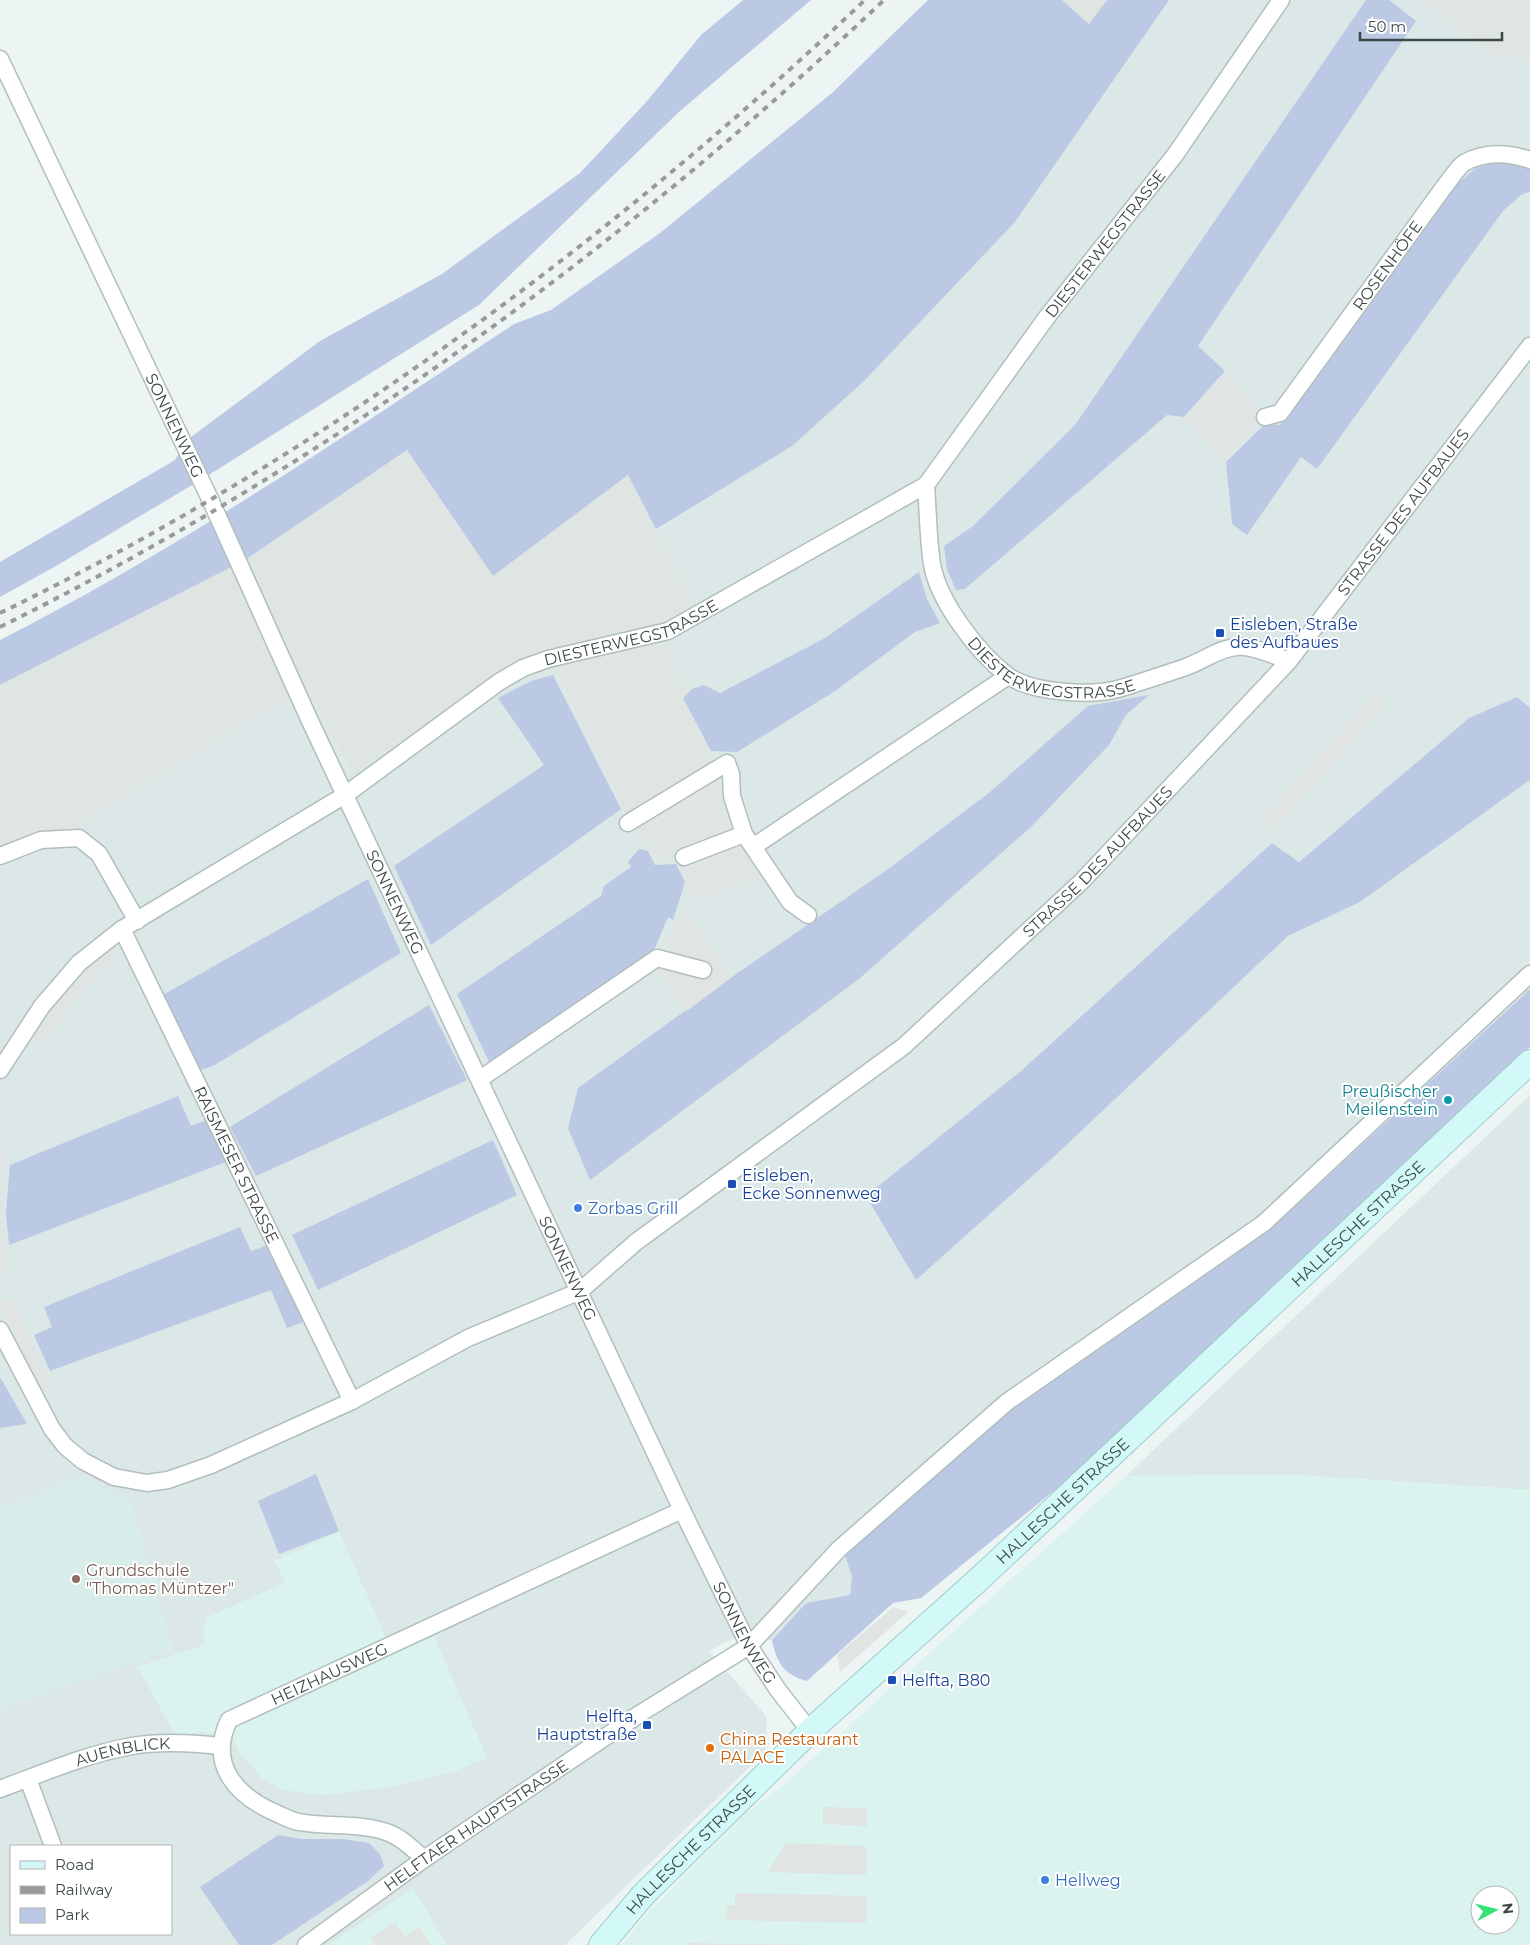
<svg xmlns="http://www.w3.org/2000/svg" width="1530" height="1945" font-family="Montserrat,sans-serif">
	<style>
		.residential { fill: #dbe8e7; fill-rule: evenodd }
		.commercial { fill: #dbf3ee; fill-rule: evenodd }
		.industrial { fill: #dee5e3 }
		.education { fill: #d8ecea }
		.green { fill: #bbc9e4 }
		.parking { fill: #e0e4e3 }
		.lines { fill: none; stroke-linecap: round; stroke-linejoin: round }
		.street-casing { stroke: #b0bfbd; stroke-width: 19 }
		.secondary-casing { stroke: #a0ccc9; stroke-width: 26 }
		.street { stroke: #fff; stroke-width: 16 }
		.secondary { stroke: #d2f9f8; stroke-width: 24 }
		.rail { stroke: #9a9a9a; stroke-width: 4; stroke-dasharray: 6 6; stroke-linecap: butt }
		.transit-dot { fill: #1a4fb4; stroke: #fff; stroke-width: 2 }
		.culture-dot { fill: #0f9aa8; stroke: #fff; stroke-width: 2 }
		.shop-dot { fill: #3f7fe0; stroke: #fff; stroke-width: 2 }
		.education-dot { fill: #8d6e63; stroke: #fff; stroke-width: 2 }
		.food-dot { fill: #e8710a; stroke: #fff; stroke-width: 2 }
		.labels { text-anchor: middle; dominant-baseline: central; stroke-width: 4; stroke-linejoin: round; paint-order: stroke }
		.street-label { font-size: 16px; fill: #3b4946; stroke: #fff }
		.transit-label { font-size: 16px; fill: #164399; stroke: #fff; text-anchor: start }
		.culture-label { font-size: 16px; fill: #0d838f; stroke: #fff; text-anchor: end }
		.shop-label { font-size: 16px; fill: #366cbe; stroke: #fff; text-anchor: start }
		.education-label { font-size: 16px; fill: #785e54; stroke: #fff; text-anchor: start }
		.food-label { font-size: 16px; fill: #c56008; stroke: #fff; text-anchor: start }
	</style>
	<rect width="100%" height="100%" fill="#edf5f4"/>
	<!-- residential -->
	<g class="residential">
		<path d="M 1107,0 L 1422,0 L 1489,53 L 1530,63 L 1530,708 L 1517,697 L 1469,718 L 1299,862 L 1272,843 L 1022,1070 L 866,1196 L 1059,1152 L 1288,936 L 1360,902 L 1530,780 L 1530,989 L 1270,1230 L 988,1426 L 845,1556 L 852,1576 L 850,1595 L 806,1603 L 772,1640 L 732,1639 L 709,1651 L 767,1717 L 766,1751 L 565,1945 L 0,1945 L 0,849 L 42,833 L 74,828 L 307,687 L 350,773 L 523,659 L 546,651 L 625,814 L 656,862 L 678,862 L 760,879 L 667,648 L 694,602 L 628,475 L 1052,118 ZM 11,1846 L 171,1846 L 171,1934 L 11,1934 Z"/>
		<path d="M 1530,1095 L 1530,1490 L 1296,1475 L 1126,1476 Z"/>
	</g>
	<!-- commercial -->
	<g class="commercial">
		<path d="M 1296,1475 L 1530,1490 L 1530,1945 L 622,1945 L 643,1918 L 746,1813 L 781,1787 L 1126,1476 ZM 1480,1895 L 1510,1895 L 1510,1925 L 1480,1925 Z"/>
		<path d="M 339,1531 L 392,1652 L 434,1636 L 487,1758 L 452,1772 L 389,1787 L 327,1795 L 282,1790 L 262,1778 L 239,1752 L 232,1737 L 204,1732 L 175,1735 L 138,1667 L 206,1644 L 203,1635 L 206,1618 L 286,1582 L 274,1561 Z"/>
		<path d="M 413,1888 L 447,1945 L 328,1945 Z"/>
	</g>
	<!-- industrial -->
	<g class="industrial">
		<path d="M 1062,0 L 1107,0 L 1089,24 Z"/>
		<path d="M 1422,0 L 1530,0 L 1530,63 L 1489,53 Z"/>
		<path d="M 407,450 L 493,576 L 628,475 L 694,602 L 667,648 L 760,879 L 692,901 L 678,862 L 656,862 L 625,814 L 546,651 L 523,659 L 351,774 L 307,687 L 74,828 L 42,833 L 0,849 L 0,685 L 245,560 Z"/>
	</g>
	<!-- education -->
	<path class="education" d="M 83,1475 L 107,1492 L 130,1499 L 173,1649 L 0,1709 L 0,1509 Z"/>
	<!-- green -->
	<g class="green">
		<path d="M 743,0 L 811,0 L 680,111 L 479,305 L 204,478 L 56,566 L 0,597 L 0,562 L 175,460 L 187,440 L 320,341 L 442,274 L 580,173 L 648,100 L 701,35 Z"/>
		<path d="M 928,0 L 1062,0 L 1089,24 L 1107,0 L 1169,0 L 1015,222 L 864,381 L 792,446 L 656,529 L 628,475 L 493,576 L 407,450 L 245,560 L 0,685 L 0,640 C 179,549 346,435 514,324 L 551,310 L 660,233 L 832,93 Z"/>
		<path d="M 1366,0 L 1389,0 L 1416,21 L 1198,346 L 1225,371 L 1184,417 L 1167,415 L 965,589 L 956,590 L 947,570 L 944,546 L 973,526 L 1075,425 Z"/>
		<path d="M 1500,162 L 1530,167 L 1530,192 L 1522,194 L 1503,211 L 1317,469 L 1301,457 L 1247,535 L 1232,524 L 1226,462 L 1265,424 L 1280,425 L 1456,185 L 1477,167 Z"/>
		<path d="M 919,572 L 927,599 L 940,623 L 915,632 L 835,691 L 737,752 L 711,751 L 683,698 L 692,689 L 704,685 L 720,693 L 825,638 Z"/>
		<path d="M 553,675 L 621,809 L 431,945 L 394,866 L 544,765 L 498,698 L 531,681 Z"/>
		<path d="M 1149,695 L 1126,715 L 1109,745 L 1032,826 L 860,978 L 590,1180 L 568,1128 L 578,1088 L 732,977 L 891,867 L 990,792 L 1088,706 Z"/>
		<path d="M 1517,697 L 1530,708 L 1530,780 L 1360,902 L 1288,936 L 1059,1152 L 916,1280 L 866,1196 L 1022,1070 L 1272,843 L 1299,862 L 1469,718 Z"/>
		<path d="M 639,849 L 648,851 L 655,865 L 676,864 L 685,882 L 673,920 L 668,917 L 652,955 L 490,1064 L 457,994 L 601,896 L 604,886 L 631,867 L 628,862 Z"/>
		<path d="M 368,879 L 401,953 L 213,1066 L 196,1071 L 161,996 Z"/>
		<path d="M 1530,989 L 1530,1047 L 1065,1482 L 921,1598 L 893,1603 L 807,1681 C 784,1675 776,1662 772,1640 L 806,1603 L 850,1595 L 852,1576 L 845,1556 L 862,1536 L 988,1426 L 1270,1230 Z"/>
		<path d="M 429,1005 L 467,1080 L 256,1176 L 230,1127 Z"/>
		<path d="M 178,1096 L 191,1126 L 206,1120 L 226,1162 L 9,1245 L 6,1213 L 10,1165 Z"/>
		<path d="M 493,1140 L 517,1195 L 318,1290 L 292,1235 Z"/>
		<path d="M 240,1227 L 251,1251 L 268,1245 L 306,1321 L 287,1328 L 271,1290 L 50,1371 L 34,1335 L 52,1327 L 44,1307 Z"/>
		<path d="M 0,1377 L 27,1424 L 0,1428 Z"/>
		<path d="M 316,1474 L 339,1531 L 279,1554 L 258,1501 Z"/>
		<path d="M 278,1835 L 301,1839 L 343,1839 L 369,1843 L 380,1854 L 384,1866 L 368,1881 L 272,1945 L 239,1945 L 200,1887 Z"/>
	</g>
	<!-- parking -->
	<g class="parking">
		<path d="M 1225,371 L 1265,417 L 1223,460 L 1184,417 Z"/>
		<path d="M 1379,689 L 1386,704 L 1272,833 L 1264,817 Z"/>
		<path d="M 683,906 L 732,977 L 687,1011 L 657,971 Z"/>
		<path d="M 112,945 L 118,952 L 113,962 L 96,976 L 74,1002 L 45,1045 L 34,1039 L 53,1008 L 76,978 Z"/>
		<path d="M 0,1149 L 6,1150 L 2,1175 L 2,1218 L 9,1273 L 0,1275 Z"/>
		<path d="M 15,1298 L 32,1345 L 52,1387 L 40,1393 L 1,1303 Z"/>
		<path d="M 894,1607 L 908,1612 L 840,1672 L 837,1655 Z"/>
		<path d="M 823,1807 L 867,1808 L 867,1826 L 823,1824 Z"/>
		<path d="M 786,1843 L 866,1846 L 866,1875 L 768,1872 Z"/>
		<path d="M 735,1893 L 866,1896 L 866,1923 L 726,1920 L 727,1905 L 735,1905 Z"/>
		<path d="M 395,1922 L 405,1937 L 419,1927 L 431,1945 L 376,1945 L 371,1938 Z"/>
		<path d="M 688,1943 L 810,1945 L 688,1945 Z"/>
	</g>
	<g class="lines">
		<!-- street casing -->
		<g class="street-casing">
			<g id="street">
				<path id="s1" d="M 0,59 L 210,499 L 310,721 L 682,1510 L 749,1646 L 778,1690 L 810,1731"/>
				<path id="s2" d="M 1265,417 L 1280,413 L 1444,187 C 1450,180 1457,168 1464,163 C 1485,151 1509,153 1530,160"/>
				<path id="s3" d="M 926,485 C 928,511 928,538 932,564 C 938,601 978,653 1007,675 C 1031,693 1090,696 1118,689 C 1139,683 1165,674 1186,667 C 1205,660 1225,644 1246,647 C 1260,649 1276,656 1289,661"/>
				<path d="M 628,823 L 727,763 L 731,774 L 732,796 L 744,834"/>
				<path d="M 753,847 L 790,902 L 808,915"/>
				<path d="M 0,856 L 41,840 L 79,838 L 99,854 L 137,921"/>
				<path d="M 684,857 L 744,834 L 753,847 L 1008,676"/>
				<path id="s4" d="M 122,929 L 352,1401"/>
				<path id="s5" d="M 0,1070 L 42,1006 L 79,963 L 122,929 L 345,795 L 499,682 L 523,668 L 548,659 L 668,631 L 926,485 L 1047,317 L 1175,155 L 1281,0"/>
				<path d="M 480,1079 L 657,958 L 703,970"/>
				<path id="s6" d="M 0,1330 L 52,1429 L 65,1446 L 83,1461 L 114,1477 L 147,1483 L 168,1480 L 211,1465 L 352,1401 L 468,1338 L 580,1291 L 636,1242 L 904,1046 L 1082,881 L 1289,661 L 1530,346"/>
				<path d="M 28,1779 L 53,1846"/>
				<path id="s7" d="M 0,1789 C 43,1773 87,1754 132,1746 C 161,1741 193,1743 221,1746"/>
				<path id="s8" d="M 424,1859 C 412,1848 399,1835 383,1831 C 358,1823 326,1827 299,1822 C 292,1821 285,1817 278,1814 C 238,1797 207,1766 229,1720 L 682,1510"/>
				<path id="s9" d="M 306,1945 L 424,1859 L 641,1713 L 749,1646 L 839,1549 L 1007,1402 L 1264,1223 L 1530,974"/>
			</g>
		</g>
		<!-- secondary casing -->
		<g class="secondary-casing">
			<g id="secondary">
				<path id="s10" d="M 601,1945 L 644,1894 L 810,1731 L 978,1580 L 1530,1062"/>
			</g>
		</g>
		<!-- street -->
		<use href="#street" class="street"/>
		<!-- secondary -->
		<use href="#secondary" class="secondary"/>
		<!-- rail -->
		<g class="rail">
			<path d="M 0,613 C 317,459 609,242 865,0"/>
			<path d="M 0,627 C 325,466 621,249 884,0"/>
		</g>
	</g>
	<!-- markers -->
	<g class="transit-dot">
		<rect x="1215" y="628" width="10" height="10" rx="2.5"/>
		<rect x="727" y="1179" width="10" height="10" rx="2.5"/>
		<rect x="887" y="1675" width="10" height="10" rx="2.5"/>
		<rect x="642" y="1720" width="10" height="10" rx="2.5"/>
	</g>
	<circle class="culture-dot" cx="1448" cy="1100" r="5"/>
	<g class="shop-dot">
		<circle cx="578" cy="1208" r="5"/>
		<circle cx="1045" cy="1880" r="5"/>
	</g>
	<circle class="education-dot" cx="76" cy="1579" r="5"/>
	<circle class="food-dot" cx="710" cy="1748" r="5"/>
	<g class="labels">
		<!-- street labels -->
		<g class="street-label">
			<text stroke="none"><textPath href="#s5" startOffset="1414">DIESTERWEGSTRASSE</textPath></text>
			<text stroke="none"><textPath href="#s2" startOffset="198">ROSENHÖFE</textPath></text>
			<text stroke="none"><textPath href="#s1" startOffset="406">SONNENWEG</textPath></text>
			<text stroke="none"><textPath href="#s6" startOffset="1839">STRASSE DES AUFBAUES</textPath></text>
			<text stroke="none"><textPath href="#s5" startOffset="781">DIESTERWEGSTRASSE</textPath></text>
			<text stroke="none"><textPath href="#s3" startOffset="256">DIESTERWEGSTRASSE</textPath></text>
			<text stroke="none"><textPath href="#s6" startOffset="1374">STRASSE DES AUFBAUES</textPath></text>
			<text stroke="none"><textPath href="#s1" startOffset="931">SONNENWEG</textPath></text>
			<text stroke="none"><textPath href="#s4" startOffset="262">RAISMESER STRASSE</textPath></text>
			<text stroke="none"><textPath href="#s10" startOffset="1046">HALLESCHE STRASSE</textPath></text>
			<text stroke="none"><textPath href="#s1" startOffset="1336">SONNENWEG</textPath></text>
			<text stroke="none"><textPath href="#s10" startOffset="641">HALLESCHE STRASSE</textPath></text>
			<text stroke="none"><textPath href="#s1" startOffset="1741">SONNENWEG</textPath></text>
			<text stroke="none"><textPath href="#s8" startOffset="389">HEIZHAUSWEG</textPath></text>
			<text stroke="none"><textPath href="#s7" startOffset="129">AUENBLICK</textPath></text>
			<text stroke="none"><textPath href="#s9" startOffset="208">HELFTAER HAUPTSTRASSE</textPath></text>
			<text stroke="none"><textPath href="#s10" startOffset="131">HALLESCHE STRASSE</textPath></text>
		</g>
		<!-- transit labels -->
		<g class="transit-label">
			<text x="1230" y="624">Eisleben, Straße<tspan x="1230" dy="18">des Aufbaues</tspan></text>
			<text x="742" y="1175">Eisleben,<tspan x="742" dy="18">Ecke Sonnenweg</tspan></text>
			<text x="902" y="1680">Helfta, B80</text>
			<text x="637" y="1716" text-anchor="end">Helfta,<tspan x="637" dy="18">Hauptstraße</tspan></text>
		</g>
		<!-- culture labels -->
		<g class="culture-label">
			<text x="1438" y="1091">Preußischer<tspan x="1438" dy="18">Meilenstein</tspan></text>
		</g>
		<!-- shop labels -->
		<g class="shop-label">
			<text x="588" y="1208">Zorbas Grill</text>
			<text x="1055" y="1880">Hellweg</text>
		</g>
		<!-- education labels -->
		<g class="education-label">
			<text x="86" y="1570">Grundschule<tspan x="86" dy="18">"Thomas Müntzer"</tspan></text>
		</g>
		<!-- food labels -->
		<g class="food-label">
			<text x="720" y="1739">China Restaurant<tspan x="720" dy="18">PALACE</tspan></text>
		</g>
	</g>
	<!-- legend -->
	<rect x="10" y="1845" width="162" height="90" fill="#ffffff" stroke="#b1b6b5"/>
	<rect x="20" y="1861" width="25" height="8" fill="#d2f9f8" stroke="#b1b6b5"/>
	<text x="55" y="1870" font-size="15" fill="#3b4946">Road</text>
	<rect x="20" y="1886" width="25" height="8" fill="#9a9a9a" stroke="#b1b6b5"/>
	<text x="55" y="1895" font-size="15" fill="#3b4946">Railway</text>
	<rect x="20" y="1908" width="25" height="15" fill="#bbc9e4" stroke="#b1b6b5"/>
	<text x="55" y="1920" font-size="15" fill="#3b4946">Park</text>
	<!-- north arrow -->
	<g transform="translate(1495 1910) rotate(83)"><circle r="24" fill="#ffffff" stroke="#b1b6b5"/>
	<path d="M0-4L9 19L0 12L-9 19Z" fill="#36e273"/>
	<text y="-8" font-size="14" font-weight="bold" text-anchor="middle" fill="#3b4946">N</text>
	</g>
	<!-- scale -->
	<path d="M1360 32v8h142v-8" fill="none" stroke="#3b4946" stroke-width="2.5"/>
	<text x="1368" y="32" font-size="15" fill="#3b4946" stroke="#ffffff" stroke-width="4" paint-order="stroke">50 m</text>
</svg>
